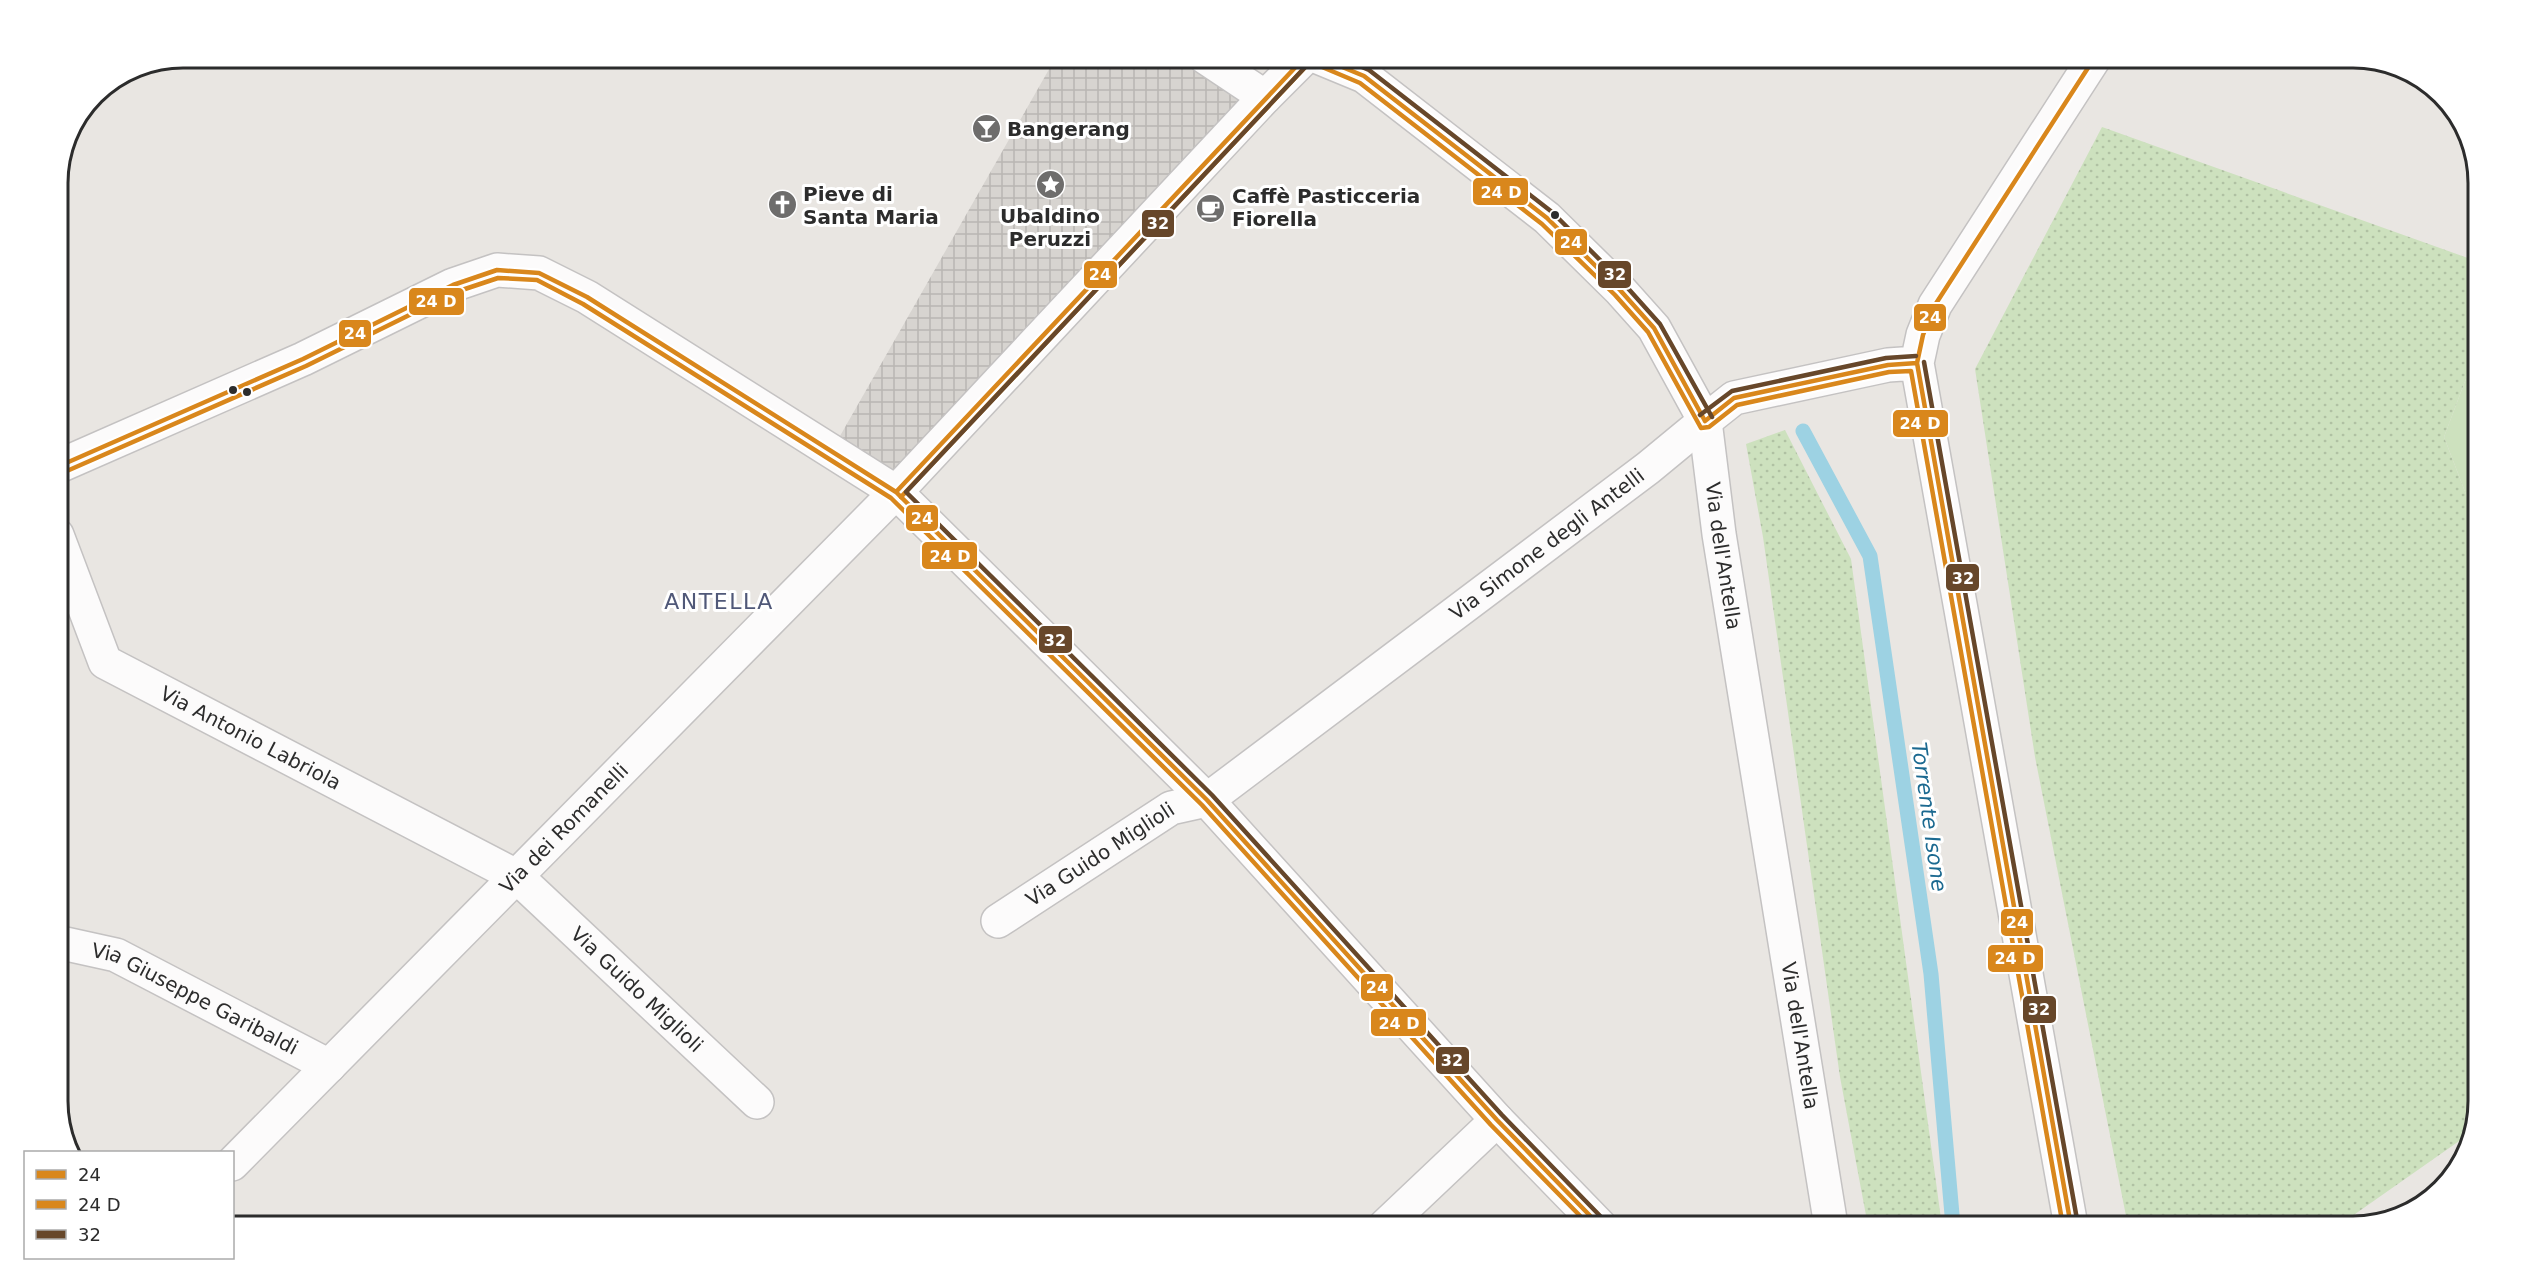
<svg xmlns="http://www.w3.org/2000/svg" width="2536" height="1283" font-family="'DejaVu Sans',sans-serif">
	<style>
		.grass { fill: #cde1be }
		.park { fill: url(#park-dots) }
		.plaza { fill: url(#plaza-grid) }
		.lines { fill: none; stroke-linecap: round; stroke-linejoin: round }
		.stream { stroke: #9dd2e3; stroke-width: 15 }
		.minor-casing { stroke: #c4c2c2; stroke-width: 36 }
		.tertiary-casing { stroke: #c4c2c2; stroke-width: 36 }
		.minor { stroke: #fcfbfb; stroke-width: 33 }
		.tertiary { stroke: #fcfbfb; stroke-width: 33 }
		.bus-1-casing { stroke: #fff; stroke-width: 9 }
		.bus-2-casing { stroke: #fff; stroke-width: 9 }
		.bus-3-casing { stroke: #fff; stroke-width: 9 }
		.bus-1 { stroke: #d9871c; stroke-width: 4.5 }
		.bus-2 { stroke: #d9871c; stroke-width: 4.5 }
		.bus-3 { stroke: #67472a; stroke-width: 4.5 }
		.bus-dot { fill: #2c2c2c; stroke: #fff; stroke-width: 2 }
		.labels { text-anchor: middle; stroke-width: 6; stroke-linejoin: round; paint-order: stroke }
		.poi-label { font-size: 20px; font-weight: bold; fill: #2c2c2c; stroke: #fff; text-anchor: start }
		.street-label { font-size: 20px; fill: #2c2c2c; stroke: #fff }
		.water-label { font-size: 21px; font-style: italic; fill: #1b6990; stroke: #fff }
		.quarter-label { font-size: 22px; letter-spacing: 1.5px; fill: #505878; stroke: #fff }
		.rim { fill: none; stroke: #2c2c2c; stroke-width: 3 }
		.line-badge { stroke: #fff; stroke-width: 2 }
		.badge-label { font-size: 16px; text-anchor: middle; font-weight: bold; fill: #fff }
	</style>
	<defs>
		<pattern id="park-dots" width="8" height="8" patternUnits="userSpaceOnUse" patternTransform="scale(1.5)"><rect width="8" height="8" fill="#cde1be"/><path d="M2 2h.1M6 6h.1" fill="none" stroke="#b0c1a3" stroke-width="1.8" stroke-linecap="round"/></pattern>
		<pattern id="plaza-grid" width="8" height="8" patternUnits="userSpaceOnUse" patternTransform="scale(1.5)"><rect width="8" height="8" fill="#d7d4d0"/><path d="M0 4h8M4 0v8" fill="none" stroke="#b9b6b3"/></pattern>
	</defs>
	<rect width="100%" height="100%" fill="#e9e6e2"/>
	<!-- grass -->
	<path class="grass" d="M2479,344V528L2444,437Z"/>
	<!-- park -->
	<path class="park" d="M2102,127L2479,262V344L2444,437L2479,528V1101L2472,1132L2338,1226H2128L2035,757L1975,369Z
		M1785,430L1851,559L1942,1226H1868L1840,1077L1763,537L1746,444Z"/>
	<!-- plaza -->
	<path class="plaza" d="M1056,57H1205L1265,97L896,492L832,450Z"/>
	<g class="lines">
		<!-- stream -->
		<path class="stream" d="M1803,431L1870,556L1931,974L1953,1226"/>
		<defs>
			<g id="minor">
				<path d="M1205,57L1265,97"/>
				<path id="s1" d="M1705,421L1719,534L1831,1226"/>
				<path id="s2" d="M57,535L105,662L516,876L757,1102"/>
				<path id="s3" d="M998,921L1171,808L1207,800L1648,468L1705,421"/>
				<path id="s4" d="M57,942L116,955L329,1066"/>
				<path id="s5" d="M232,1164L896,492"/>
				<path d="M1385,1226L1497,1120"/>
			</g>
			<path id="tertiary" d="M1318,57L1364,76L1547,218L1620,290L1654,328L1705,421L1734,398L1888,365L1917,363
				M57,467L303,359L453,285L497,270L539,273L587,297L896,492L1207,800L1497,1120L1600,1226
				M896,492L1265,97L1305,57
				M2071,1226L1917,363L1923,335L1935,305L2095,57"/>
		</defs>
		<!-- minor casing -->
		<use href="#minor" class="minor-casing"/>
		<!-- tertiary casing -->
		<use href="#tertiary" class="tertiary-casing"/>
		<!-- minor -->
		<use href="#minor" class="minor"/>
		<!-- tertiary -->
		<use href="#tertiary" class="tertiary"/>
		<defs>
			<path id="bus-1" d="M1318,57L1364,76L1547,218L1620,290L1654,328L1705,421
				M1705,421L1734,398L1888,365L1917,363
				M57,467L303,359L453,285L497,270L539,273L587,297L896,492L1207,800L1497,1120L1600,1226
				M896,492L1305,57
				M2071,1226L1917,363L1923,335L1935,305L2095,57"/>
			<path id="bus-2" d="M1315,64L1360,83L1542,224L1615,295L1648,332L1701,428L1709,427L1737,405L1889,372L1911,371L2063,1226
				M60,474L306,366L456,292L498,278L537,280L583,304L891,498L1202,805L1491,1125L1590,1226
				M901,497L1310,62"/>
			<path id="bus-3" d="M1338,57L1369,70L1552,212L1625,285L1660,324L1712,417
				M1310,62L906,492L1212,795L1502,1115L1605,1221
				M1924,362L2078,1225
				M1700,415L1732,391L1886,358L1916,356"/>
		</defs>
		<!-- bus-1 casing -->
		<use href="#bus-1" class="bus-1-casing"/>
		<!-- bus-2 casing -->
		<use href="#bus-2" class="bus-2-casing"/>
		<!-- bus-3 casing -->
		<use href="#bus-3" class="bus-3-casing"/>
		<!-- bus-1 -->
		<use href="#bus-1" class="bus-1"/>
		<!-- bus-2 -->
		<use href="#bus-2" class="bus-2"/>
		<!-- bus-3 -->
		<use href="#bus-3" class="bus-3"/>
	</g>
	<!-- icons -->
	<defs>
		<symbol id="bar-disc" viewBox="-11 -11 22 22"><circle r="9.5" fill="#6e6d6c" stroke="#fff"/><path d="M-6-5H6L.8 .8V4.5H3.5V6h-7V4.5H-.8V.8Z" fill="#fff"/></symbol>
		<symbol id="sight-disc" viewBox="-11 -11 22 22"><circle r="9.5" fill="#6e6d6c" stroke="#fff"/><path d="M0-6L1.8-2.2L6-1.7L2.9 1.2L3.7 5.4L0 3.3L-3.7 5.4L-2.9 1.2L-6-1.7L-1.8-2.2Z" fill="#fff"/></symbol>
		<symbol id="church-disc" viewBox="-11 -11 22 22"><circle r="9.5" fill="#6e6d6c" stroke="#fff"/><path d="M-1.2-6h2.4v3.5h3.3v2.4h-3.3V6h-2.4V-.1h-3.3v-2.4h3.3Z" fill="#fff"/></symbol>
		<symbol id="cafe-disc" viewBox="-11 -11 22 22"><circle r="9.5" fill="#6e6d6c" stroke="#fff"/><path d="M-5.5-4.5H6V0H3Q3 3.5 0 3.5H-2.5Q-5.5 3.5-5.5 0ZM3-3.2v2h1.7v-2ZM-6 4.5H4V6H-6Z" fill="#fff"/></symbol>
	</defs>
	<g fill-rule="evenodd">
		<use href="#bar-disc" x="970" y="112" width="33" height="33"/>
		<use href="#sight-disc" x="1034" y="168" width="33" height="33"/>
		<use href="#church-disc" x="766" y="188" width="33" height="33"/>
		<use href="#cafe-disc" x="1194" y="192" width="33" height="33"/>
	</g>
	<!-- markers -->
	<g class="bus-dot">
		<circle cx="1555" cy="215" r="5"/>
		<circle cx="233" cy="390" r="5"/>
		<circle cx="247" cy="392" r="5"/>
	</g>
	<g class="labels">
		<!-- poi labels -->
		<g class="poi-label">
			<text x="1007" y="136">Bangerang</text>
			<text x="803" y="201">Pieve di<tspan x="803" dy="23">Santa Maria</tspan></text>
			<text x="1232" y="203">Caffè Pasticceria<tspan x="1232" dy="23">Fiorella</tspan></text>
			<text x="1050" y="223" text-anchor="middle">Ubaldino<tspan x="1050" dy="23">Peruzzi</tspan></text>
		</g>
		<!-- street labels -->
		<g class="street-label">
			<text dy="7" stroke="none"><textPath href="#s3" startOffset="669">Via Simone degli Antelli</textPath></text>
			<text dy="7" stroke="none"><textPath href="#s1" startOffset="136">Via dell'Antella</textPath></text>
			<text dy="7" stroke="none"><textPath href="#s2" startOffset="300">Via Antonio Labriola</textPath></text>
			<text dy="7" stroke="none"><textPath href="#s5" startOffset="472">Via dei Romanelli</textPath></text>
			<text dy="7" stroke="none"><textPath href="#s3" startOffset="122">Via Guido Miglioli</textPath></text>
			<text dy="7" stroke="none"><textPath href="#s2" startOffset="765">Via Guido Miglioli</textPath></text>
			<text dy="7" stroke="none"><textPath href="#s4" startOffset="150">Via Giuseppe Garibaldi</textPath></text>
			<text dy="7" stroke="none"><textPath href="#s1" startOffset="622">Via dell'Antella</textPath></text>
		</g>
		<!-- water labels -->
		<g class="water-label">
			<text transform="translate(1929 817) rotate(82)" y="7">Torrente Isone</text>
		</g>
		<!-- quarter labels -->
		<g class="quarter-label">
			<text x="719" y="609">ANTELLA</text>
		</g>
	</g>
	<!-- crop -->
	<path d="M0 0H2536V1283H0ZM183 68H2353A115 115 0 0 1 2468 183V1101A115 115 0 0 1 2353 1216H183A115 115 0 0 1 68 1101V183A115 115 0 0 1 183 68Z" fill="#fff" fill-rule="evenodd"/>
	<path class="rim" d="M183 68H2353A115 115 0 0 1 2468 183V1101A115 115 0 0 1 2353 1216H183A115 115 0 0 1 68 1101V183A115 115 0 0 1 183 68Z"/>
	<g class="line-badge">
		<rect x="1472" y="177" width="57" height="29" rx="6" fill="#d9871c"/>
		<rect x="1141" y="209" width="34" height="29" rx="6" fill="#67472a"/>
		<rect x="1554" y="228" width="34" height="28" rx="6" fill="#d9871c"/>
		<rect x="1083" y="260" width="35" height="29" rx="6" fill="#d9871c"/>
		<rect x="1597" y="260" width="35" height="29" rx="6" fill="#67472a"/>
		<rect x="408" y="287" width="57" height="29" rx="6" fill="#d9871c"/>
		<rect x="1913" y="303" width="34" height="29" rx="6" fill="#d9871c"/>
		<rect x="338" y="319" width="34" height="29" rx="6" fill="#d9871c"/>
		<rect x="1892" y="409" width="57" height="29" rx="6" fill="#d9871c"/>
		<rect x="905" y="504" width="34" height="28" rx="6" fill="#d9871c"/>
		<rect x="921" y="541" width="57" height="29" rx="6" fill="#d9871c"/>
		<rect x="1945" y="563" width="35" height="29" rx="6" fill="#67472a"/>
		<rect x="1038" y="625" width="35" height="29" rx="6" fill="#67472a"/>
		<rect x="2000" y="908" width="34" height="29" rx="6" fill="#d9871c"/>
		<rect x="1987" y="944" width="57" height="29" rx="6" fill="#d9871c"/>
		<rect x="1360" y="973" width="34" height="29" rx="6" fill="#d9871c"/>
		<rect x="2022" y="995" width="35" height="29" rx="6" fill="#67472a"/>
		<rect x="1370" y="1008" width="57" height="29" rx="6" fill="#d9871c"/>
		<rect x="1435" y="1046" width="35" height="29" rx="6" fill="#67472a"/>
	</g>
	<g class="badge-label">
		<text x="1501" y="198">24 D</text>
		<text x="1158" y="229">32</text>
		<text x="1571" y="248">24</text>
		<text x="1100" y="280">24</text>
		<text x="1615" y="280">32</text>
		<text x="436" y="307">24 D</text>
		<text x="1930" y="323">24</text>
		<text x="355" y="339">24</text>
		<text x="1920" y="429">24 D</text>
		<text x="922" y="524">24</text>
		<text x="950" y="562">24 D</text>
		<text x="1963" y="584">32</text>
		<text x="1055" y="646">32</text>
		<text x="2017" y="928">24</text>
		<text x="2015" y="964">24 D</text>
		<text x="1377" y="993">24</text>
		<text x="2039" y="1015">32</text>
		<text x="1399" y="1029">24 D</text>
		<text x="1452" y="1066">32</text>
	</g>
	<!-- legend -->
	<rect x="24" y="1151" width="210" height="108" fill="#ffffff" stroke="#ababab" stroke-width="1.5"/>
	<rect x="36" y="1170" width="30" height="9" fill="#d9871c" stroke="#ababab" stroke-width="1.5"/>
	<text x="78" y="1181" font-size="18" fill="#2c2c2c">24</text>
	<rect x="36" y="1200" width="30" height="9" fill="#d9871c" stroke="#ababab" stroke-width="1.5"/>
	<text x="78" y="1211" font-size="18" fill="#2c2c2c">24 D</text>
	<rect x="36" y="1230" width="30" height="9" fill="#67472a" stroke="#ababab" stroke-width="1.5"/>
	<text x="78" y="1241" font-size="18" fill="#2c2c2c">32</text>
</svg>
